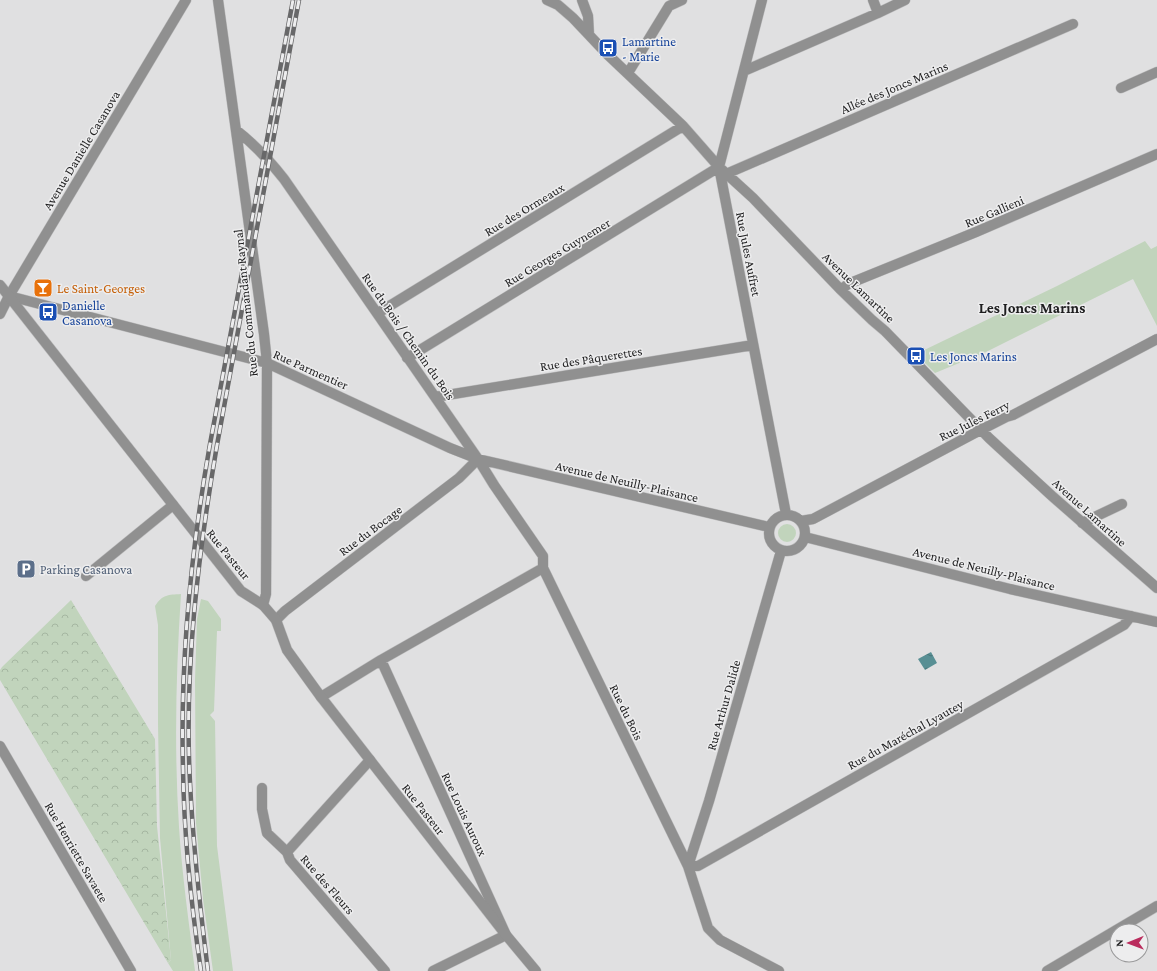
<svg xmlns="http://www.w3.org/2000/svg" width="1157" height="971" font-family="'Crimson Pro',serif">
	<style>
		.green { fill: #c1d4bc }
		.forest { fill: url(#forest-crowns) }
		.water { fill: url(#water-ripples) }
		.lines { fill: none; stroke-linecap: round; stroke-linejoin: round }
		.minor-casing { stroke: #bdbdbe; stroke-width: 11 }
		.tertiary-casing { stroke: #bdbdbe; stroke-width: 11 }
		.minor { stroke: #909090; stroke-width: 10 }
		.tertiary { stroke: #909090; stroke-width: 10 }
		.rail-casing { stroke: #686869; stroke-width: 4.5 }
		.rail { stroke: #ededee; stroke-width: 3; stroke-dasharray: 9; stroke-linecap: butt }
		.labels { text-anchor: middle; stroke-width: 3; stroke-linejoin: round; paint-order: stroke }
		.transit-label { font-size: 13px; fill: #164399; stroke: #ededee; text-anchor: start }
		.street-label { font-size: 13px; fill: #1e1e1f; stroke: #ededee }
		.food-label { font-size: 13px; fill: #c56008; stroke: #ededee; text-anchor: start }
		.service-label { font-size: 13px; fill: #4e5e75; stroke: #ededee; text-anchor: start }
		.quarter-label { font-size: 15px; font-weight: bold; fill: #1e1e1f; stroke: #ededee }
	</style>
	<defs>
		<pattern id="forest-crowns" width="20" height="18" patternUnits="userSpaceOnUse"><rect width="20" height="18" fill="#c1d4bc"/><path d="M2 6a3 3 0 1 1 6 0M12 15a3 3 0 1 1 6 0" fill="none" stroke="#a5b6a1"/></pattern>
		<pattern id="water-ripples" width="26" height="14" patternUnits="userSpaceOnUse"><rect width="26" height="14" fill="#588f94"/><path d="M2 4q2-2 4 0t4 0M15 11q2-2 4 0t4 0" fill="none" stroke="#487478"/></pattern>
	</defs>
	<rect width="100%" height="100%" fill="#e0e0e1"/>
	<!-- green -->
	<path class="green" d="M1145,241L1151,249L1157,246V326L1133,279L986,352L935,373L916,354L1057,286Z
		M778 533a9 9 0 1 1 18 0a9 9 0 1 1-18 0Z
		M181,594C176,671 174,749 179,827C182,875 189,923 195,971H173L168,963L171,960L160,838L158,724V625L155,606C163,594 168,595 181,594Z
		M201,599L208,601L221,619V631H217L214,711L210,715L215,721L217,846L233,971H213L203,899L196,823L195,680L197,619Z"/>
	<!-- forest -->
	<path class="forest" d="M71,600L155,739L157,826L171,960L168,963L0,680V670L2,667Z"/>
	<!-- water -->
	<path class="water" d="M931,652L937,663L925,670L918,659Z"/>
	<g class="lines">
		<defs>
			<path id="minor" d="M218,0L264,334L267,363L266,594L263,605
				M547,0L558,5L573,18L607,54L683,126L719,167L753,198L841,290L872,320L885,331L989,438L1052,496L1157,588
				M582,0L588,16L589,35
				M762,0L719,167L786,514
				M873,0L878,13
				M744,71L878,13L905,0
				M628,73L669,6L682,0
				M1121,88L1157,72
				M236,130C254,144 270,161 284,179L478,459L494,485L543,556V568L688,866L708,928L720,940L779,971
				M726,174L1073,24
				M841,290L848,284L976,232L1157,154
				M9,296L267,363L450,448L478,459L769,527
				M378,313L683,126
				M0,314L9,296L186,0
				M407,358L719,167
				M435,397L753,345
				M769 533a18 18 0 1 1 36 0a18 18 0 1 1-36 0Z
				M801,521L813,519L973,434L1006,417L1013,415L1157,339
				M1082,523L1122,504
				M805,537L1010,589L1157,622
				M86,576L173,505
				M276,620L285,611L459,478L478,459
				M381,660L506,935L433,971
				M321,697L381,660L543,568
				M0,746L131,971
				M370,760L287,852L290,860L385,971
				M262,788V809L267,833L287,852
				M688,866H698L1124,625L1131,616
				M688,866L709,801L781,551
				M1047,971L1157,906"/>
			<path id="tertiary" d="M0,285L241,591L263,605L276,620L287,650L321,697L506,935L536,971"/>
		</defs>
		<!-- minor casing -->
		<use href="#minor" class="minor-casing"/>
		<!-- tertiary casing -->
		<use href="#tertiary" class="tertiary-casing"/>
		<!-- minor -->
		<use href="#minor" class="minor"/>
		<!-- tertiary -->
		<use href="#tertiary" class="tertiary"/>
		<defs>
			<path id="rail" d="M201,971C191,904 184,837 183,769C180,660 191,551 210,444L293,0
				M208,971C200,908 193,845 190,782C184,669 198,556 217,445L299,0"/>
		</defs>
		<!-- rail casing -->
		<use href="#rail" class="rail-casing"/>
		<!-- rail -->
		<use href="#rail" class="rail"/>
	</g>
	<!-- icons -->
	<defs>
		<symbol id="bus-square" viewBox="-11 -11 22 22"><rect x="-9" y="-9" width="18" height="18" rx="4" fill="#1a4fb4" stroke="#ededee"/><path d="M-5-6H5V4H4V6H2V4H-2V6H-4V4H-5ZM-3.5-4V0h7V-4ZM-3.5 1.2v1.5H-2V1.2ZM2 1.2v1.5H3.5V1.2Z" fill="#fff"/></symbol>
		<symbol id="bar-square" viewBox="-11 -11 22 22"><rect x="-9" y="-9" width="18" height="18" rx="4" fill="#e8710a" stroke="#ededee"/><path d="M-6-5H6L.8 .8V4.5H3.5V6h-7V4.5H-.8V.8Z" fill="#fff"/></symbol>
		<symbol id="parking-square" viewBox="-11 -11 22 22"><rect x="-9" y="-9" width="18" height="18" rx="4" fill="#5c6f8a" stroke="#ededee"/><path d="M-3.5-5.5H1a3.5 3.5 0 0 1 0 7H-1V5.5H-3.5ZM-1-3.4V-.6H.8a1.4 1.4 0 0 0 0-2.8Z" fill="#fff"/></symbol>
	</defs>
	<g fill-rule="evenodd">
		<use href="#bus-square" x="597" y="37" width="22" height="22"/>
		<use href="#bar-square" x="32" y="277" width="22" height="22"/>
		<use href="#bus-square" x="37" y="301" width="22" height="22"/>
		<use href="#bus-square" x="905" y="345" width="22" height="22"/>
		<use href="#parking-square" x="15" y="558" width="22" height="22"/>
	</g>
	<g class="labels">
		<!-- transit labels -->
		<g class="transit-label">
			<text x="622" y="46">Lamartine<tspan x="622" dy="15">- Marie</tspan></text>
			<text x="62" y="310">Danielle<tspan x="62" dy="15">Casanova</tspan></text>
			<text x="930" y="361">Les Joncs Marins</text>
		</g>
		<!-- street labels -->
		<g class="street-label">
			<text transform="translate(894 87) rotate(-23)" y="5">Allée des Joncs Marins</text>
			<text transform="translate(81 150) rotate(-59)" y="5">Avenue Danielle Casanova</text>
			<text transform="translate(524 209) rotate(-31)" y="5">Rue des Ormeaux</text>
			<text transform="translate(994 211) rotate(-23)" y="5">Rue Gallieni</text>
			<text transform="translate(557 252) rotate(-31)" y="5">Rue Georges Guynemer</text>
			<text transform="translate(749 254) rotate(79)" y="5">Rue Jules Auffret</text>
			<text transform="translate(859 287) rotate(44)" y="5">Avenue Lamartine</text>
			<text transform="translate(245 303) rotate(-96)" y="5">Rue du Commandant Raynal</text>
			<text transform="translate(409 336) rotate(55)" y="5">Rue du Bois / Chemin du Bois</text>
			<text transform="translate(591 358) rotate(-9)" y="5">Rue des Pâquerettes</text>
			<text transform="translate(311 369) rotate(24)" y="5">Rue Parmentier</text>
			<text transform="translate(974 420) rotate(-26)" y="5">Rue Jules Ferry</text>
			<text transform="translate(627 481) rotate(13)" y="5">Avenue de Neuilly-Plaisance</text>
			<text transform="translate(1090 512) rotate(42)" y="5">Avenue Lamartine</text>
			<text transform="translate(370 530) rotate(-37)" y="5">Rue du Bocage</text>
			<text transform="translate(229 554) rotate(51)" y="5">Rue Pasteur</text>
			<text transform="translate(984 568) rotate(14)" y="5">Avenue de Neuilly-Plaisance</text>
			<text transform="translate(723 705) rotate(-74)" y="5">Rue Arthur Dalide</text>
			<text transform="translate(627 712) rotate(64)" y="5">Rue du Bois</text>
			<text transform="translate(905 734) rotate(-29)" y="5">Rue du Maréchal Lyautey</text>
			<text transform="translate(424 809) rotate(52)" y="5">Rue Pasteur</text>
			<text transform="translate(465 814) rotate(65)" y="5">Rue Louis Auroux</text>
			<text transform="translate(77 852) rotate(60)" y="5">Rue Henriette Savaete</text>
			<text transform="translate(328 884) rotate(49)" y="5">Rue des Fleurs</text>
		</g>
		<!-- food labels -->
		<g class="food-label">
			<text x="57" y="293">Le Saint-Georges</text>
		</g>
		<!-- service labels -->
		<g class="service-label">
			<text x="40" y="574">Parking Casanova</text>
		</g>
		<!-- quarter labels -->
		<g class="quarter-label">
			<text x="1032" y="313">Les Joncs Marins</text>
		</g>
	</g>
	<!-- north arrow -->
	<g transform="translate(1129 943) rotate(269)"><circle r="19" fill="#ededee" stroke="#9a9a9b"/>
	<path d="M0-3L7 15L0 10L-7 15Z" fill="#ba2c5d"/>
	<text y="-6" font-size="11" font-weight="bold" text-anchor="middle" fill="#1e1e1f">N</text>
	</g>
</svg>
